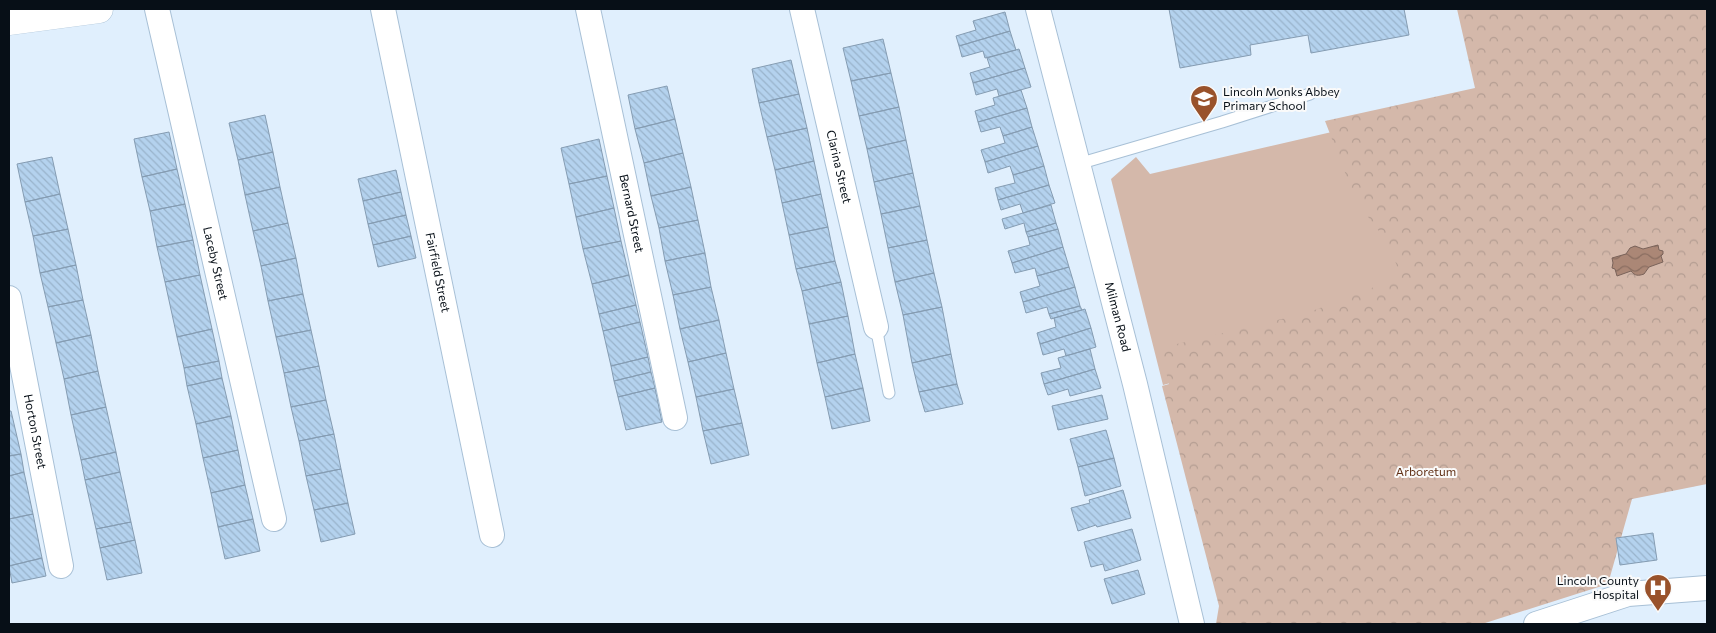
<svg xmlns="http://www.w3.org/2000/svg" width="1716" height="633" font-family="Commissioner,sans-serif">
	<style>
		.grass { fill: #d4b8aa }
		.forest { fill: url(#forest-crowns) }
		.water { fill: url(#water-waves); stroke: #7a635a }
		.building { fill: url(#building-back-hatch); stroke: #859cb2 }
		.lines { fill: none; stroke-linecap: round; stroke-linejoin: round }
		.service-casing { stroke: #a8c0d6; stroke-width: 13 }
		.minor-casing { stroke: #a8c0d6; stroke-width: 26 }
		.secondary-casing { stroke: #a8c0d6; stroke-width: 29 }
		.service { stroke: #fff; stroke-width: 11 }
		.minor { stroke: #fff; stroke-width: 24 }
		.secondary { stroke: #fff; stroke-width: 28 }
		.labels { text-anchor: middle; stroke-width: 4; stroke-linejoin: round; paint-order: stroke }
		.poi-label { font-size: 12px; fill: #070f17; stroke: #fafafa; text-anchor: start }
		.street-label { font-size: 12px; fill: #070f17; stroke: #fafafa }
		.park-label { font-size: 12px; fill: #602f14; stroke: #fafafa }
	</style>
	<defs>
		<pattern id="forest-crowns" width="20" height="18" patternUnits="userSpaceOnUse" patternTransform="scale(1.25)"><rect width="20" height="18" fill="#d4b8aa"/><path d="M2 6a3 3 0 1 1 6 0M12 15a3 3 0 1 1 6 0" fill="none" stroke="#b49d92"/></pattern>
		<pattern id="water-waves" width="16" height="10" patternUnits="userSpaceOnUse" patternTransform="scale(1.25)"><rect width="16" height="10" fill="#ab8776"/><path d="M0 5q4-4 8 0t8 0" fill="none" stroke="#896d60"/></pattern>
		<pattern id="building-back-hatch" width="6" height="6" patternUnits="userSpaceOnUse" patternTransform="scale(1.25)"><rect width="6" height="6" fill="#b4d2ee"/><path d="M-1 5l2 2M0 0l6 6M5-1l2 2" fill="none" stroke="#99b3cb"/></pattern>
	</defs>
	<rect width="100%" height="100%" fill="#e0effd"/>
	<!-- grass -->
	<path class="grass" d="M1466,101L1516,290L1163,385L1111,179L1136,157L1150,174Z"/>
	<!-- forest -->
	<path class="forest" d="M1457,9H1707V484L1632,499L1608,584L1482,624H1216L1219,606L1162,386L1169,384L1160,348L1307,313L1400,277L1391,247L1356,201L1325,121L1475,88Z"/>
	<!-- water -->
	<path class="water" d="M1658,245L1659,250L1663,251V254L1661,256L1663,262L1649,267L1644,274C1638,276 1635,276 1631,271L1617,276L1615,269L1612,268L1613,263L1612,258L1626,254L1630,248L1635,246L1643,249Z"/>
	<!-- building -->
	<path class="building" d="M1169,9H1404L1409,35L1311,53L1308,35L1250,45L1251,55L1180,68Z
		M1005,12L1010,31L959,46L956,36L976,30L973,21Z
		M1010,31L1016,50L985,58L983,51L962,57L959,46Z
		M883,39L891,73L851,81L843,48Z
		M1019,49L1025,68L973,83L970,73L990,67L987,58Z
		M791,60L799,94L759,103L752,69Z
		M1025,68L1031,87L999,96L997,89L976,95L973,83Z
		M891,73L899,107L859,116L851,81Z
		M667,86L675,119L635,129L628,95Z
		M1021,90L1027,108L978,122L975,111L995,105L993,98Z
		M799,94L807,128L767,137L759,103Z
		M899,107L906,140L867,149L859,116Z
		M1027,108L1032,127L1003,136L1000,127L981,132L978,122Z
		M265,115L273,152L238,160L229,123Z
		M675,119L683,153L644,163L635,129Z
		M1032,127L1038,146L985,162L981,150L1005,143L1003,136Z
		M807,128L814,161L775,170L767,137Z
		M169,132L177,169L142,177L134,139Z
		M599,139L607,176L569,184L561,148Z
		M906,140L913,173L874,182L867,149Z
		M1038,146L1044,166L1013,175L1010,166L988,173L985,162Z
		M273,152L280,187L245,195L238,160Z
		M683,153L691,187L651,196L644,163Z
		M52,157L60,194L25,202L17,164Z
		M814,161L821,194L782,203L775,170Z
		M1044,166L1049,185L998,200L995,188L1015,183L1013,175Z
		M177,169L185,204L150,211L142,177Z
		M396,170L401,192L363,201L358,179Z
		M913,173L920,206L881,214L874,182Z
		M607,176L614,208L576,217L569,184Z
		M1049,185L1055,203L1023,213L1020,204L1001,210L998,200Z
		M280,187L288,223L253,231L245,195Z
		M691,187L698,220L659,228L651,196Z
		M401,192L406,215L368,224L363,201Z
		M60,194L68,229L33,236L25,202Z
		M821,194L828,227L789,235L782,203Z
		M185,204L193,240L157,247L150,211Z
		M1051,205L1056,223L1026,232L1024,223L1005,229L1002,219Z
		M920,206L927,240L888,248L881,214Z
		M614,208L621,241L583,249L576,217Z
		M406,215L411,236L373,245L368,224Z
		M698,220L705,253L665,261L659,228Z
		M288,223L296,258L261,266L253,231Z
		M1056,223L1058,229L1028,237L1026,232Z
		M828,227L835,261L796,269L789,235Z
		M68,229L76,265L40,273L33,236Z
		M1058,229L1063,247L1012,263L1008,251L1030,245L1028,237Z
		M411,236L416,258L378,267L373,245Z
		M193,240L200,275L165,282L157,247Z
		M927,240L934,273L895,282L888,248Z
		M621,241L629,275L592,284L583,249Z
		M1063,247L1069,267L1037,276L1035,268L1015,273L1012,263Z
		M705,253L711,287L673,295L665,261Z
		M296,258L303,294L268,301L261,266Z
		M835,261L841,282L802,291L796,269Z
		M76,265L83,300L48,307L40,273Z
		M1069,267L1075,287L1023,302L1020,292L1040,286L1037,276Z
		M934,273L942,307L903,315L895,282Z
		M200,275L212,329L177,337L165,282Z
		M629,275L636,305L599,314L592,284Z
		M841,282L848,316L809,324L802,291Z
		M711,287L719,320L680,329L673,295Z
		M1075,287L1080,306L1049,314L1047,307L1026,313L1023,302Z
		M303,294L311,330L276,337L268,301Z
		M83,300L91,335L56,343L48,307Z
		M636,305L640,322L603,331L599,314Z
		M1080,306L1082,310L1051,319L1049,314Z
		M942,307L951,354L912,363L903,315Z
		M1085,309L1091,328L1040,344L1037,333L1056,327L1054,318Z
		M848,316L855,354L817,363L809,324Z
		M719,320L726,353L688,362L680,329Z
		M640,322L648,357L611,366L603,331Z
		M1091,328L1096,347L1066,356L1064,349L1043,355L1040,344Z
		M212,329L219,361L184,368L177,337Z
		M311,330L319,366L284,373L276,337Z
		M91,335L98,371L64,379L56,343Z
		M1090,349L1095,369L1044,384L1041,373L1061,368L1058,358Z
		M726,353L734,389L696,397L688,362Z
		M855,354L863,388L825,397L817,363Z
		M951,354L957,384L919,392L912,363Z
		M648,357L651,372L614,381L611,366Z
		M219,361L222,378L187,386L184,368Z
		M319,366L326,400L291,407L284,373Z
		M1095,369L1101,388L1070,396L1068,389L1048,395L1044,384Z
		M98,371L106,407L71,415L64,379Z
		M651,372L655,388L618,397L614,381Z
		M222,378L231,416L196,424L187,386Z
		M957,384L963,404L925,412L919,392Z
		M655,388L662,422L626,430L618,397Z
		M863,388L870,421L832,429L825,397Z
		M734,389L742,423L703,431L696,397Z
		M1102,395L1108,419L1058,430L1052,406Z
		M326,400L334,434L299,441L291,407Z
		M106,407L116,452L81,460L71,415Z
		M9,411H11L21,454L9,456Z
		M231,416L238,450L203,458L196,424Z
		M742,423L749,455L711,464L703,431Z
		M1106,430L1114,458L1078,467L1070,439Z
		M334,434L341,469L306,476L299,441Z
		M238,450L245,485L211,493L203,458Z
		M116,452L120,472L85,480L81,460Z
		M21,454L24,472L9,476V456Z
		M1114,458L1121,486L1085,496L1078,467Z
		M341,469L348,503L314,510L306,476Z
		M24,472L33,514L9,519V476Z
		M120,472L131,522L96,529L85,480Z
		M245,485L253,519L218,527L211,493Z
		M1123,490L1131,518L1097,527L1096,525L1078,531L1071,508L1090,503L1089,500Z
		M348,503L355,534L321,542L314,510Z
		M33,514L42,558L9,566V519Z
		M253,519L260,551L225,559L218,527Z
		M131,522L135,540L100,548L96,529Z
		M1132,529L1141,560L1105,571L1103,564L1091,567L1084,542Z
		M1653,533L1657,560L1620,565L1616,538Z
		M135,540L142,573L107,580L100,548Z
		M42,558L46,576L12,583L9,566Z
		M1138,570L1145,594L1112,604L1104,579Z"/>
	<g class="lines">
		<defs>
			<path id="service" d="M1078,164L1222,122L1310,94
				M876,327L889,393"/>
			<g id="minor">
				<path id="s1" d="M157,9L274,519"/>
				<path id="s2" d="M383,9L492,535"/>
				<path id="s3" d="M588,9L675,418"/>
				<path id="s4" d="M802,9L876,327"/>
				<path id="s5" d="M1038,9L1135,384L1192,624"/>
				<path id="s6" d="M9,298L61,566"/>
				<path d="M1536,624L1628,594L1707,588"/>
			</g>
			<path id="secondary" d="M9,21L99,9"/>
		</defs>
		<!-- service casing -->
		<use href="#service" class="service-casing"/>
		<!-- minor casing -->
		<use href="#minor" class="minor-casing"/>
		<!-- secondary casing -->
		<use href="#secondary" class="secondary-casing"/>
		<!-- service -->
		<use href="#service" class="service"/>
		<!-- minor -->
		<use href="#minor" class="minor"/>
		<!-- secondary -->
		<use href="#secondary" class="secondary"/>
	</g>
	<!-- icons -->
	<defs>
		<symbol id="school-pin" viewBox="-11 -11 22 30"><path d="M0 17L-7.5 6A9.5 9.5 0 1 1 7.5 6Z" fill="#99522b" stroke="#fafafa"/><path d="M0-5L7-2L0 1L-7-2ZM-4 1L0 2.5L4 1V4Q0 6-4 4Z" fill="#fff"/></symbol>
		<symbol id="hospital-pin" viewBox="-11 -11 22 30"><path d="M0 17L-7.5 6A9.5 9.5 0 1 1 7.5 6Z" fill="#99522b" stroke="#fafafa"/><path d="M-5-5h3v3.5h4V-5h3V5h-3V1.5h-4V5h-3Z" fill="#fff"/></symbol>
	</defs>
	<g fill-rule="evenodd">
		<use href="#school-pin" x="1188" y="83" width="32" height="43"/>
		<use href="#hospital-pin" x="1642" y="572" width="32" height="43"/>
	</g>
	<g class="labels">
		<!-- poi labels -->
		<g class="poi-label">
			<text x="1223" y="96">Lincoln Monks Abbey<tspan x="1223" dy="14">Primary School</tspan></text>
			<text x="1639" y="585" text-anchor="end">Lincoln County<tspan x="1639" dy="14">Hospital</tspan></text>
		</g>
		<!-- street labels -->
		<g class="street-label">
			<text dy="4" stroke="none"><textPath href="#s4" startOffset="162">Clarina Street</textPath></text>
			<text dy="4" stroke="none"><textPath href="#s3" startOffset="209">Bernard Street</textPath></text>
			<text dy="4" stroke="none"><textPath href="#s1" startOffset="261">Laceby Street</textPath></text>
			<text dy="4" stroke="none"><textPath href="#s2" startOffset="269">Fairfield Street</textPath></text>
			<text dy="4" stroke="none"><textPath href="#s5" startOffset="318">Milman Road</textPath></text>
			<text dy="4" stroke="none"><textPath href="#s6" startOffset="136">Horton Street</textPath></text>
		</g>
		<!-- park labels -->
		<g class="park-label">
			<text x="1426" y="476">Arboretum</text>
		</g>
	</g>
	<!-- border -->
	<rect width="1716" height="633" fill="none" stroke="#070f17" stroke-width="20"/>
</svg>
